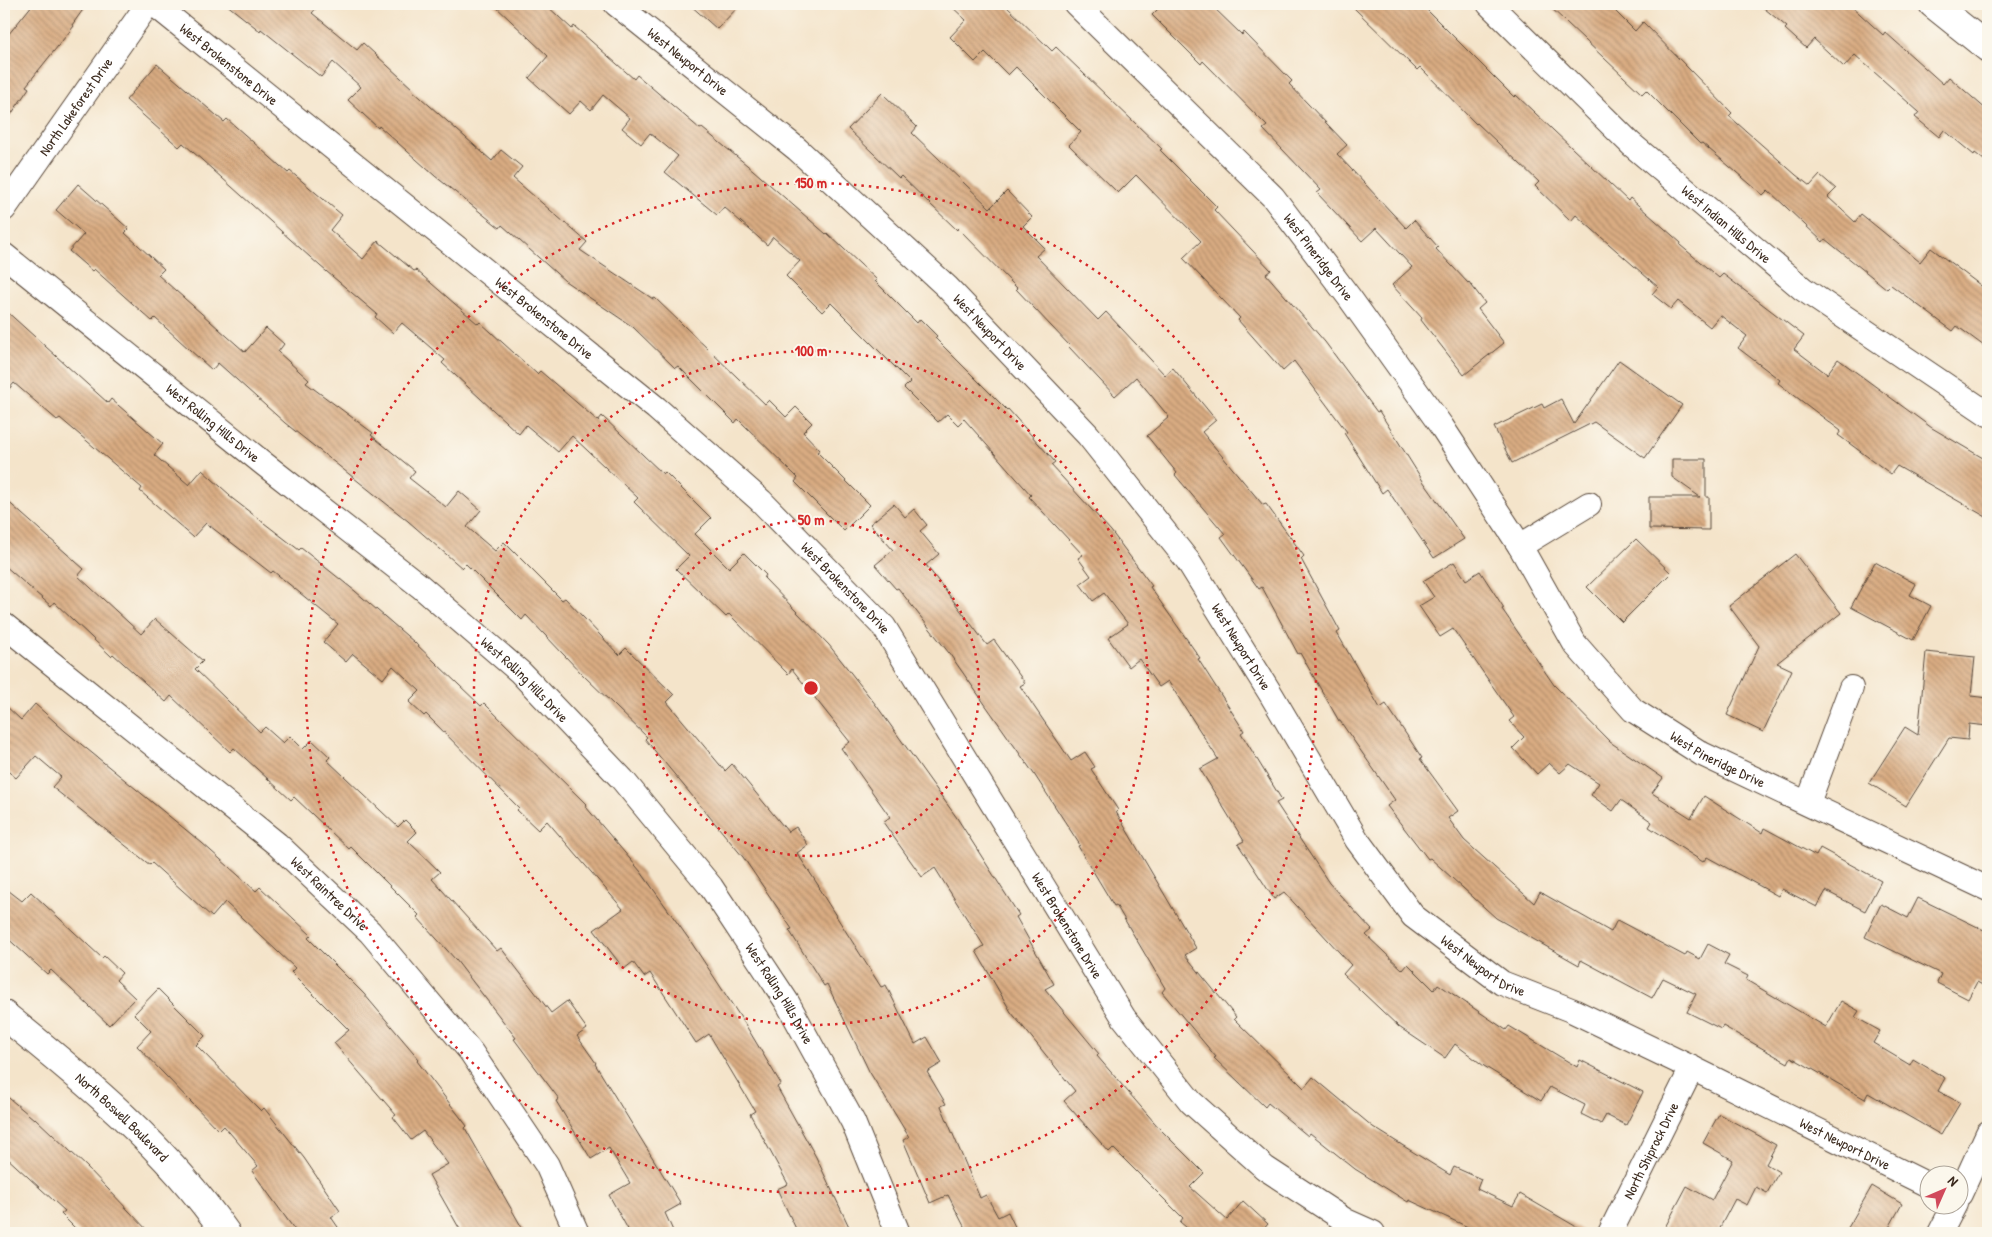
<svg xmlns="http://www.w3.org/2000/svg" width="1992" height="1237" font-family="'Patrick Hand',sans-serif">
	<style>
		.building { fill: url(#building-back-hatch) }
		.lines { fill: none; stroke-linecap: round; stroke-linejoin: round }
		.minor-casing { stroke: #574638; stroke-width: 26 }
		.tertiary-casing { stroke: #574638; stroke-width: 30 }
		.minor { stroke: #fff; stroke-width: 24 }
		.tertiary { stroke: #fff; stroke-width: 28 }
		.ring { fill: none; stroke: #d62828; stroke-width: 2.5; stroke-dasharray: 2.5 5 }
		.labels { text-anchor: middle; stroke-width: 4; stroke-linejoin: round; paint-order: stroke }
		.street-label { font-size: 14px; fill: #3b2a1e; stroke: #fbf7ec }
		.centre { fill: #d62828; stroke: #fbf7ec; stroke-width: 2.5 }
		.ring-label { font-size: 15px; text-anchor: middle; font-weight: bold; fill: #d62828; stroke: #fbf7ec; stroke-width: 4; stroke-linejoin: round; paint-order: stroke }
	</style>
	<defs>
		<pattern id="building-back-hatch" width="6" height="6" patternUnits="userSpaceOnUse" patternTransform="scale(1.25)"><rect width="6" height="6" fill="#d9ac82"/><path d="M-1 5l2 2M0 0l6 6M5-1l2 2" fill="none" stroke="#b18c6a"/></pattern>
	</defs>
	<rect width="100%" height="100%" fill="#fbf7ec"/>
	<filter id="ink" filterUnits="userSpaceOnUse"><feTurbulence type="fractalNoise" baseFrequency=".02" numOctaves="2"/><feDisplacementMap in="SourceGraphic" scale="10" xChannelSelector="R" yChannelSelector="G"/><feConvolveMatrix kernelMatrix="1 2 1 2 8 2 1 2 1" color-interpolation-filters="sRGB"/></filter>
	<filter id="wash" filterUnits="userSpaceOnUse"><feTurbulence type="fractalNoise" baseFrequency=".0096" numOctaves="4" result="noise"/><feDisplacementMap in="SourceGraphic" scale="20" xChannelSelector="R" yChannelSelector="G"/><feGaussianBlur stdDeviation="1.12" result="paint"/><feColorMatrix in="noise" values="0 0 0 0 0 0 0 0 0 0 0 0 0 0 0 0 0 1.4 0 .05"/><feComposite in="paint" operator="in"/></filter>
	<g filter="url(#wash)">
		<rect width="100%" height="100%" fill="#f4e4ca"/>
		<g id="blocks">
			<!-- building -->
			<path class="building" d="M33,4H87L72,25L74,26L26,86L29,88L4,125V40Z
				M226,4H320L312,13L357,50L363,43L413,89L412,90L492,161L501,150L522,167L513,178L587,242L580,250L653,299L655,298L765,404L769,400L786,417L796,407L812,423L803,432L820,450L817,452L870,505L844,531L795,482L798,478L738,419L735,423L678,366L675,368L633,327L565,281L502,225L500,228L435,176L379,126L378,128L348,100L361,87L333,62L321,77L261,29L260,31Z
				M493,4H545L572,29L574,26L634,79L637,75L700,129L702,128L753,170L826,234L827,233L877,280L875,281L917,323L920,319L937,336L935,338L1007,410L1008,409L1055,462L1051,465L1111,531L1152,586L1150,587L1200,658L1198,659L1244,731L1241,733L1282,800L1276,803L1329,883L1372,930L1366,935L1403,970L1408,964L1434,990L1438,984L1506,1030L1509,1026L1577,1067L1580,1060L1643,1092L1626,1125L1606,1115L1601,1124L1581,1114L1585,1105L1550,1087L1541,1101L1484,1066L1455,1044L1445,1058L1399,1027L1343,974L1351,965L1284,892L1274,899L1238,844L1244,841L1200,769L1218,759L1168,681L1159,687L1139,659L1129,667L1108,638L1128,624L1104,593L1093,601L1080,584L1091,576L1078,558L1083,555L1029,497L1031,495L964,419L958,425L947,414L938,422L904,388L910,382L831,303L822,312L786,276L800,261L773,237L767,245L724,207L717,215L665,172L678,156L650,133L641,144L622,128L630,118L603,95L591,110L581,101L569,114L529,78L548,56Z
				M689,4H741L717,29Z
				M949,4H1004L1052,51L1056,47L1162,149L1160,150L1217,207L1214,210L1271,270L1266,274L1325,342L1377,412L1379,411L1423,481L1464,539L1434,558L1387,489L1382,493L1344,433L1347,432L1294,361L1283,371L1238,320L1240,318L1183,258L1201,241L1136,175L1118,193L1069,145L1081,132L1016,67L1008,75L985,52L975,62L950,37L966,20Z
				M1163,4H1210L1242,35L1244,32L1292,81L1289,84L1347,145L1337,154L1406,228L1414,220L1438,247L1436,249L1468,283L1469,282L1485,303L1478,309L1504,343L1464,375L1421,320L1422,318L1392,285L1412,267L1376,228L1362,241L1317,193L1321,190L1263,129L1267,126L1203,61L1201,64L1152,15Z
				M1350,4H1421L1514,97L1516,95L1628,201L1630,198L1681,243L1680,245L1719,278L1723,274L1804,336L1794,349L1827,374L1838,359L1932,428L1988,461V518L1897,466L1891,474L1838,435L1841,431L1778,383L1780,380L1738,348L1747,336L1720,315L1710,327L1678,301L1671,309L1652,294L1658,287L1576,215L1571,221L1535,186L1539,182L1477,123L1476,124L1420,67L1417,70Z
				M1547,4H1608L1635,31L1643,22L1732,113L1729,116L1796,175L1810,186L1820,175L1836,189L1828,197L1855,222L1861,214L1920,262L1931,248L1988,291V349L1957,326L1953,331L1891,285L1887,289L1825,239L1823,242L1768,190L1763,195L1702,143L1700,144L1646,90L1642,94Z
				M1759,4H1849L1883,35L1885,32L1943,84L1949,77L1988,111V163L1975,153L1974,155L1944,130L1939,137L1915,117L1919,112L1855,55L1844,67L1814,39L1806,48L1785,29L1787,27Z
				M157,64L224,122L227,119L288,173L290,171L342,215L330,230L363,259L378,241L414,271L416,270L478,324L480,322L537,374L540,371L598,421L602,416L663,474L665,472L711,518L695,534L729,568L744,553L766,575L764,578L829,645L876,705L957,818L1019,915L1016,917L1054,984L1045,989L1099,1054L1097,1056L1160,1129L1204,1173L1190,1187L1227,1220L1243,1201L1268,1224L1260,1233H1193L1180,1222L1183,1218L1113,1148L1109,1152L1064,1101L1075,1091L1011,1012L976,951L984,946L935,868L922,877L883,822L890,817L841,748L850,742L792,669L788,674L729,614L726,617L676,569L689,556L634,502L638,498L572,436L558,452L526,425L519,434L442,363L445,360L402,323L393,333L375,317L377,314L320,266L183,143L179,147L126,100Z
				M882,93L917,127L912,133L990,208L1007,191L1032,217L1023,226L1045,248L1036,256L1098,320L1106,312L1165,375L1173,368L1216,420L1202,432L1263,505L1266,504L1304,556L1301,559L1340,631L1337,633L1380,708L1386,704L1422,758L1420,759L1458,811L1448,818L1464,840L1534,903L1540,892L1611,932L1617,920L1685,956L1687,952L1700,959L1708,944L1729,955L1724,964L1748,976L1746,980L1826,1027L1841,1001L1859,1011L1855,1017L1880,1031L1873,1043L1910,1065L1913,1059L1945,1078L1938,1091L1960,1103L1941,1135L1868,1093L1865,1099L1791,1057L1788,1063L1723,1026L1721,1029L1687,1012L1696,994L1663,978L1652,998L1581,960L1579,965L1496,918L1430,858L1428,859L1387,806L1395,800L1340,721H1339L1300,653L1298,654L1262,587L1259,589L1221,537L1225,534L1175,475L1177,473L1147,436L1169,417L1136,377L1115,396L1069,347L1070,346L1016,289L1017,288L958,228L957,230L901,176L899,178L848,129Z
				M78,184L129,229L125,233L164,269L158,275L245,352L266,328L284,344L278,352L309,380L306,383L373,433L371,435L415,471L409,478L446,507L459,491L481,510L467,527L495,551L504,542L562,600L565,598L619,655L626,648L674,695L667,702L725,771L732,764L788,832L796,827L808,845L797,853L820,888L819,889L881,987L886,985L915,1044L927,1037L942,1063L927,1072L946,1104L941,1106L980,1198L986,1195L998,1217L1008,1212L1018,1233H964L967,1232L948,1195L930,1203L903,1140L909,1137L869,1071L827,984L824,986L789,930L792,929L743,857L645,739L647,737L583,675L526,615L522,620L466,564L462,568L408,521L285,423L218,363L212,370L155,318L152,321L94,269L92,271L69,251L84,234L56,210Z
				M4,309L108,403L111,399L163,444L154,455L189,485L202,470L230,495L229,496L299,550L301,548L355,591L414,642L481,706L484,703L587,805L586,807L641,872L691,942L745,1024L781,1084L777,1087L816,1157L852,1233H798L777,1189L788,1184L750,1114L755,1111L709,1034L696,1043L650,973L644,977L633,962L624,969L594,930L623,909L547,821L538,830L517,810L519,808L426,714L424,716L409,702L420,691L393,666L383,679L353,654L346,662L323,642L338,624L273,571L271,573L206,523L193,537L140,491L142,488L60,418L57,420L14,383L4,395Z
				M1619,360L1682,405L1645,458L1594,422L1512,463L1494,427L1542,404L1544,408L1561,399L1574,424Z
				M1672,459H1706V497H1709V530L1649,529V497H1700L1672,477Z
				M4,498L84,569L78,576L141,634L155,619L203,661L195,669L260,732L265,727L283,743L290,736L303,749L312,740L330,757L327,760L398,827L405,820L417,832L408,841L440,872L432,879L497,951L501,948L551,1013L567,1001L587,1029L577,1036L596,1063L595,1064L681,1204L665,1213L674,1233H630L609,1195L630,1183L609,1148L591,1159L556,1101L559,1099L514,1039L516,1038L456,960L417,917L419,915L351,847L349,849L294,797L291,800L234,748L230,752L171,696L166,702L113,654L111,656L54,602L51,606L4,565Z
				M894,504L905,517L914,509L927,525L920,531L939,554L926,565L987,645L994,640L1025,683L1020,686L1071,761L1085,752L1095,767L1091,769L1118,810L1116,812L1196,948L1185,955L1236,1017L1234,1019L1304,1088L1313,1077L1373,1127L1450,1175L1454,1167L1481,1179L1477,1189L1513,1206L1520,1194L1587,1233H1481L1409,1200L1408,1202L1355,1169L1310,1133L1308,1136L1268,1103L1265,1107L1214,1058L1216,1057L1162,992L1165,988L1116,905L1114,906L1078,846L1080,845L1034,774L949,653L898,588L896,589L875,565L893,550L870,524Z
				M1636,539L1671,573L1622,622L1587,587Z
				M1795,554L1841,613L1777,663L1792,670L1763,732L1727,715L1759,646L1729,606Z
				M1454,562L1466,580L1480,571L1504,608L1502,609L1554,685L1610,742L1663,778L1652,793L1691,818L1704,796L1762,833L1764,828L1816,856L1820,848L1881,881L1865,911L1826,891L1817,907L1782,889L1778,896L1707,857L1703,862L1649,827L1652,822L1621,800L1613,811L1591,795L1599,783L1570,764L1560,773L1549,763L1537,774L1513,748L1524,737L1509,721L1514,717L1453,629L1440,637L1419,606L1434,597L1423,581Z
				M1875,562L1916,584L1910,595L1931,606L1913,640L1851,607Z
				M1926,652L1975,657L1971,696L1988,698V726L1969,724L1968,740L1949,738L1906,806L1869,783L1905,727L1918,735Z
				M4,704L21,720L35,704L65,731L202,843L256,891L260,887L311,935L308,938L364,994L419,1059L417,1061L467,1126L465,1128L525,1233H462L429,1175L448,1164L423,1131L411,1140L393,1117L396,1115L334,1043L349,1030L291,972L295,968L225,902L212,917L152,863L150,865L52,787L61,777L36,756L16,778L4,768Z
				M4,887L22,901L31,892L102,958L104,956L122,973L116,980L135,998L109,1025L51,970L47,974L4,935Z
				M1918,898L1988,932V988L1977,982L1968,999L1937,983L1941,974L1865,937L1881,904L1908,918Z
				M158,989L205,1036L196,1045L261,1111L264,1108L304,1158L340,1211L331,1217L342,1233H297L252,1171L258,1166L224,1126L219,1131L137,1046L151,1031L134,1014Z
				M4,1094L34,1119L35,1118L87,1167L150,1233H80L61,1214L65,1211L4,1155Z
				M1719,1114L1776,1145L1766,1164L1779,1172L1767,1193L1756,1187L1747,1205L1735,1199L1717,1233H1662L1687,1186L1712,1200L1733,1160L1703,1143Z
				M1872,1186L1902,1204L1886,1233H1845Z"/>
		</g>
	</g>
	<g filter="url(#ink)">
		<use href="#blocks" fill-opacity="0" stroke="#574638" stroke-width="1"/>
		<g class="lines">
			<defs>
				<g id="minor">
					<path id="s1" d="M154,4L656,408L761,501L884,627L1124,1018L1191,1102L1265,1168L1346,1221L1373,1233"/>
					<path id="s2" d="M616,4L797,149L947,287L1088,435L1188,561L1272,696L1357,840L1413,916L1502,983L1571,1010L1692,1068L1930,1186"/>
					<path id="s3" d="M1076,4L1273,197L1349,297L1442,427L1520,546L1575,644L1633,710L1702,754L1988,889"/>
					<path id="s4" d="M1489,4L1631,144L1803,289L1988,414"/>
					<path id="s5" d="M4,209L148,4"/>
					<path id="s6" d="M4,255L264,464L420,586L520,672L622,779L711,887L787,1002L853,1122L898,1233"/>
					<path d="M1520,546L1589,504"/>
					<path id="s7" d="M4,625L277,844L370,932L471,1052L547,1165L577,1233"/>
					<path d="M1808,803L1851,688"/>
					<path d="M1960,1194L1988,1133"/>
					<path id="s8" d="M1610,1233L1692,1068"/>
					<path d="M1940,1233L1955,1204"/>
				</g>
				<g id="tertiary">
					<path d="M1933,4L1988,48"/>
					<path id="s9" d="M4,1015C85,1080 166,1147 226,1233"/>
				</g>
			</defs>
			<!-- minor casing -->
			<use href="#minor" class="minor-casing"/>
			<!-- tertiary casing -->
			<use href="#tertiary" class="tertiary-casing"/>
			<!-- minor -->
			<use href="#minor" class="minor"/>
			<!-- tertiary -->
			<use href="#tertiary" class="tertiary"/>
		</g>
	</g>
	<!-- distance rings -->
	<g class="ring">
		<circle cx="811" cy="688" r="168"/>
		<circle cx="811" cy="688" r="337"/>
		<circle cx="811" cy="688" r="505"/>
	</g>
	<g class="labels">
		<!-- street labels -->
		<g class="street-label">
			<text dy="5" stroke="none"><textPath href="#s2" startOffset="92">West Newport Drive</textPath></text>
			<text dy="5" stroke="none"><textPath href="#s1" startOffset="96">West Brokenstone Drive</textPath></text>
			<text dy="5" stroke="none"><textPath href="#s5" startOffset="125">North Lakeforest Drive</textPath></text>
			<text dy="5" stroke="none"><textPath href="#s4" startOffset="324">West Indian Hills Drive</textPath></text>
			<text dy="5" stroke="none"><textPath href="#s3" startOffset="351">West Pineridge Drive</textPath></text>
			<text dy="5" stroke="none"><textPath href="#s1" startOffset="501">West Brokenstone Drive</textPath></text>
			<text dy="5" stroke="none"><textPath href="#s2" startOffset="498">West Newport Drive</textPath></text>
			<text dy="5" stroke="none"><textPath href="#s6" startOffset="268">West Rolling Hills Drive</textPath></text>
			<text dy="5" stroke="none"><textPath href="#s1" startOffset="906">West Brokenstone Drive</textPath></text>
			<text dy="5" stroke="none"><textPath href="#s2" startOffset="902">West Newport Drive</textPath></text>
			<text dy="5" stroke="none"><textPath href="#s6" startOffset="672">West Rolling Hills Drive</textPath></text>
			<text dy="5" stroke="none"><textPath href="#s3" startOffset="1002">West Pineridge Drive</textPath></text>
			<text dy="5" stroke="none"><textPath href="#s7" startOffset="422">West Raintree Drive</textPath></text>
			<text dy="5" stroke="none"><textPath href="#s1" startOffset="1311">West Brokenstone Drive</textPath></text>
			<text dy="5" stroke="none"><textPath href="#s2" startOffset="1308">West Newport Drive</textPath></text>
			<text dy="5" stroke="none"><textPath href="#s6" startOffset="1078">West Rolling Hills Drive</textPath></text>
			<text dy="5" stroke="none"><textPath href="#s9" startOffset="156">North Boswell Boulevard</textPath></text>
			<text dy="5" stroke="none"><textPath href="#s2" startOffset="1712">West Newport Drive</textPath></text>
			<text dy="5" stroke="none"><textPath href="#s8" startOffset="92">North Shiprock Drive</textPath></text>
		</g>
	</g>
	<circle cx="811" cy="688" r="8" class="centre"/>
	<g class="ring-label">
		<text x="811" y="188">150 m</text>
		<text x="811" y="356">100 m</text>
		<text x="811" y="525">50 m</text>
	</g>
	<!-- margin -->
	<rect width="1992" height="1237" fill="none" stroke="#fbf7ec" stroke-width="20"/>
	<!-- north arrow -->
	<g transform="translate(1944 1190) rotate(45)"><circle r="24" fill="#fbf7ec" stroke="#aea59a"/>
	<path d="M0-4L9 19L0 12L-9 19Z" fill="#d1495b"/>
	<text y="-8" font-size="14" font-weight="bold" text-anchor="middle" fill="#3b2a1e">N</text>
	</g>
</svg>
